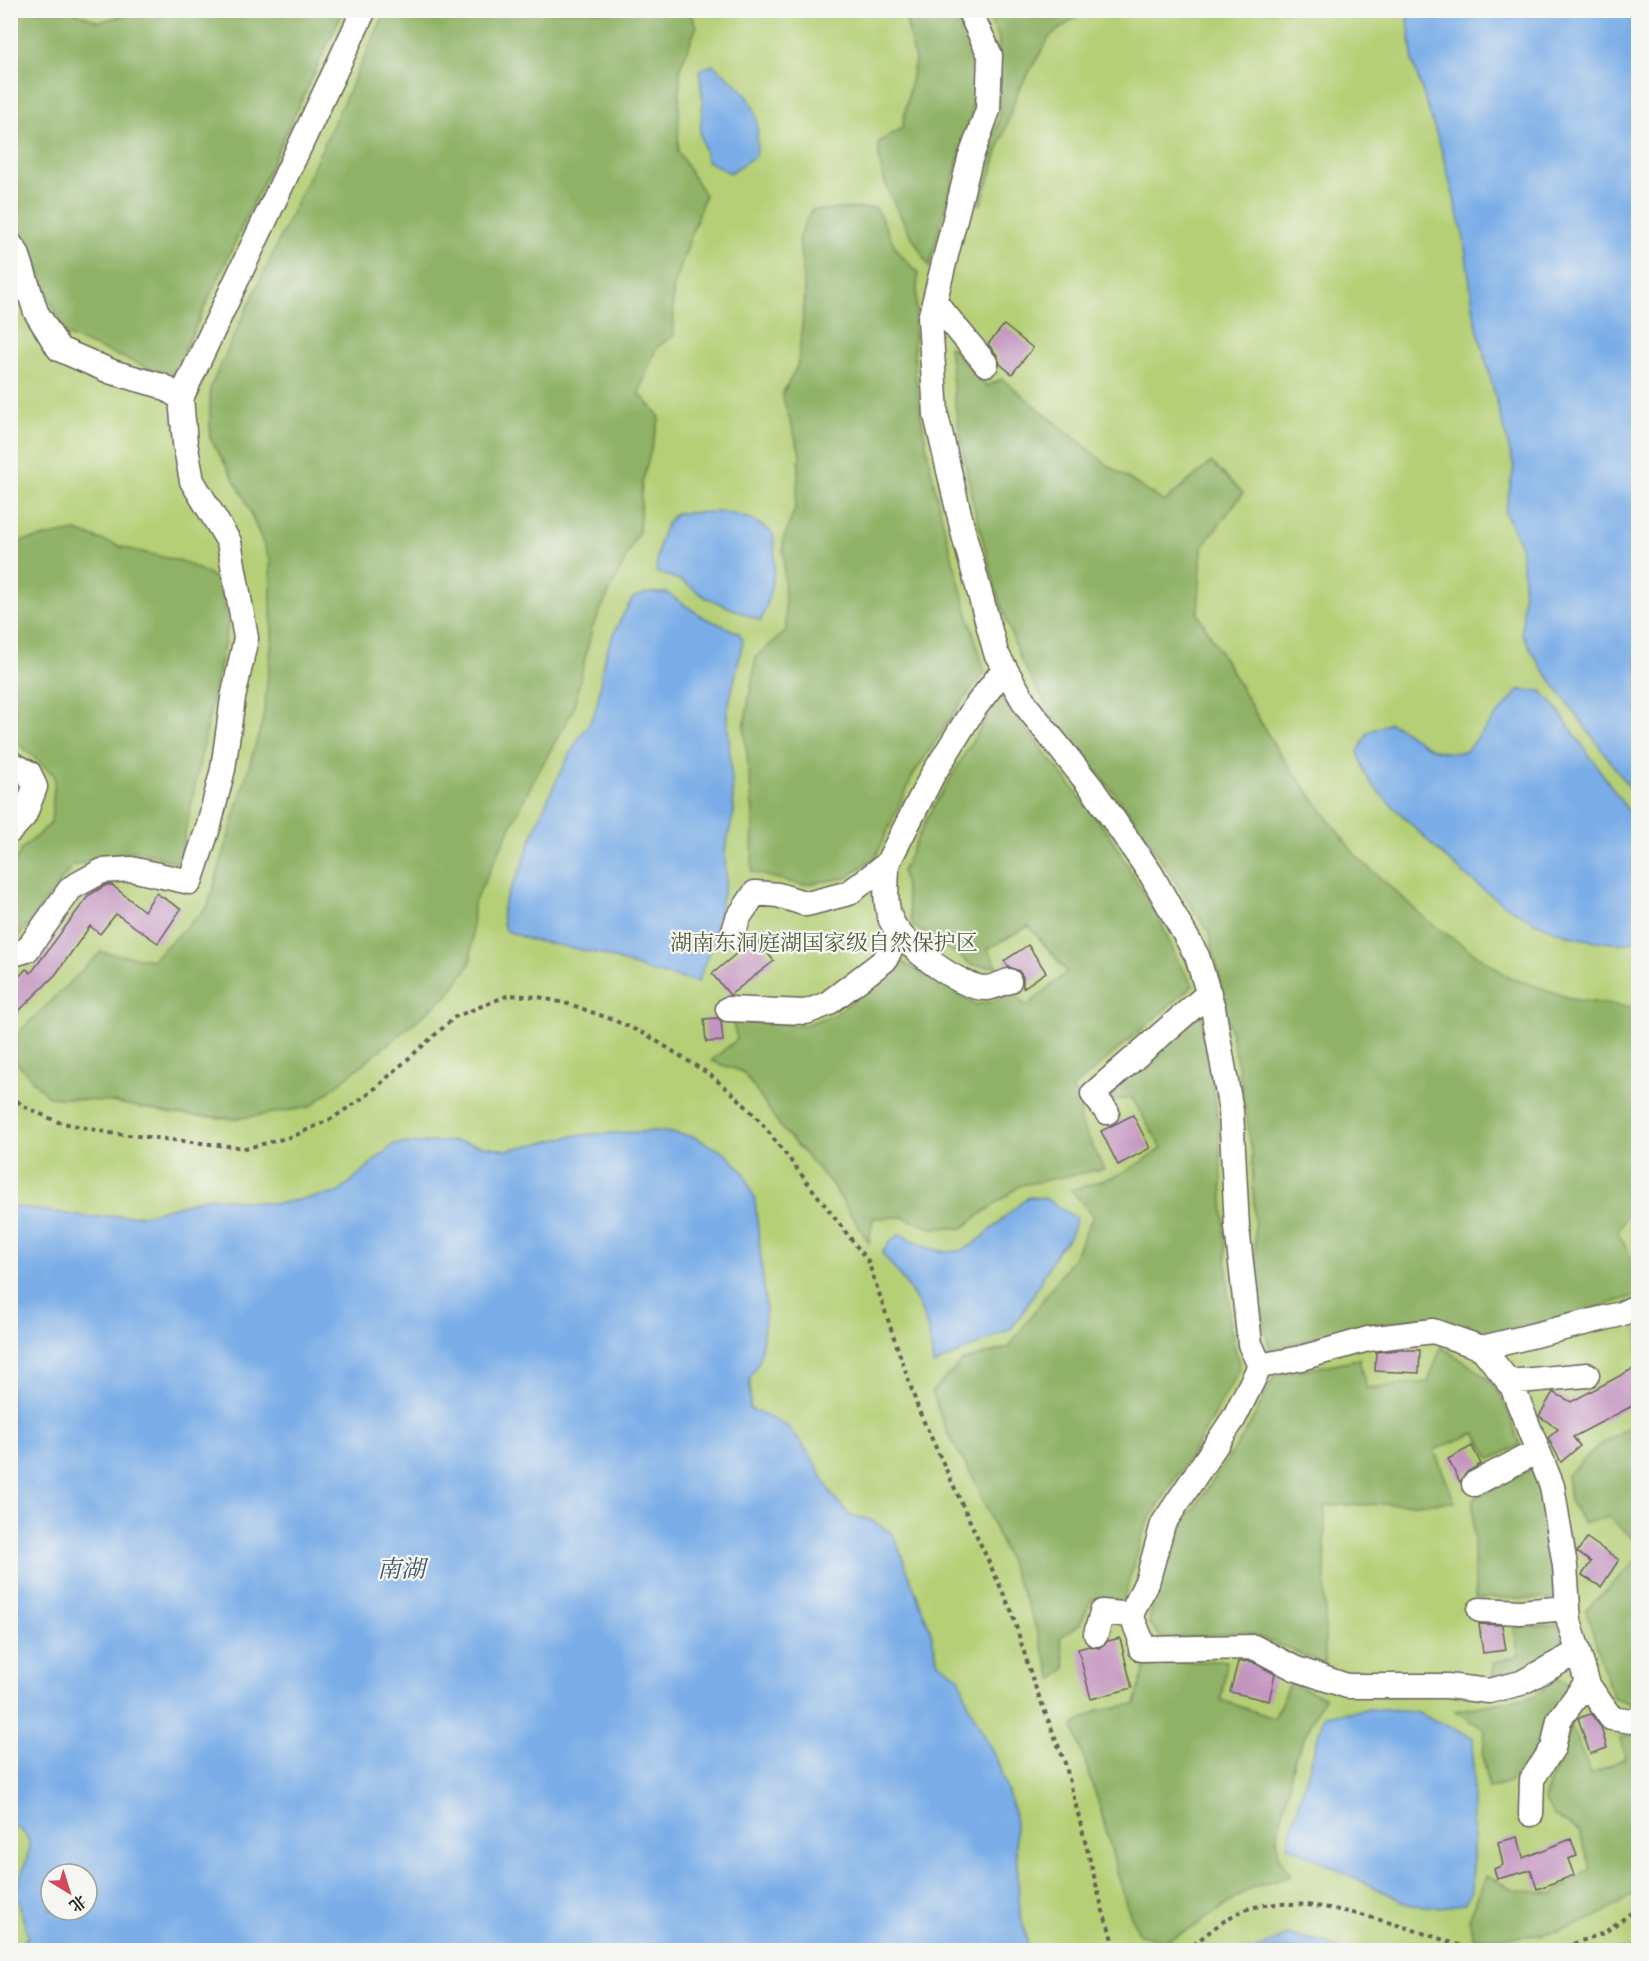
<svg xmlns="http://www.w3.org/2000/svg" width="1649" height="1961" font-family="'IM FELL English','Noto Serif SC',serif">
	<style>
		.green { fill: #b4cf75; stroke: #687648; stroke-width: 1.5; fill-rule: evenodd }
		.forest { fill: #8fb266; stroke: #566741; stroke-width: 1.5 }
		.water { fill: #7aade7; stroke: #4b6482; stroke-width: 1.5; fill-rule: evenodd }
		.building { fill: #c495c1 }
		.lines { fill: none; stroke-linecap: round; stroke-linejoin: round }
		.minor-casing { stroke: #68615a; stroke-width: 27 }
		.path { stroke: #68615a; stroke-width: 4; stroke-dasharray: 4.5 4.5; stroke-linecap: butt }
		.minor { stroke: #fff; stroke-width: 24 }
		.labels { text-anchor: middle; stroke-width: 4.5; stroke-linejoin: round; paint-order: stroke }
		.park-label { font-size: 22px; fill: #515b3b; stroke: #f6f6f2 }
		.water-label { font-size: 24px; font-style: italic; fill: #42566d; stroke: #f6f6f2 }
	</style>
	<rect width="100%" height="100%" fill="#f6f6f2"/>
	<filter id="ink" filterUnits="userSpaceOnUse"><feTurbulence type="fractalNoise" baseFrequency=".0167" numOctaves="2"/><feDisplacementMap in="SourceGraphic" scale="12" xChannelSelector="R" yChannelSelector="G"/><feConvolveMatrix kernelMatrix="1 2 1 2 8 2 1 2 1" color-interpolation-filters="sRGB"/></filter>
	<filter id="wash" filterUnits="userSpaceOnUse"><feTurbulence type="fractalNoise" baseFrequency=".008" numOctaves="4" result="noise"/><feDisplacementMap in="SourceGraphic" scale="24" xChannelSelector="R" yChannelSelector="G"/><feGaussianBlur stdDeviation="1.35" result="paint"/><feColorMatrix in="noise" values="0 0 0 0 0 0 0 0 0 0 0 0 0 0 0 0 0 1.4 0 .05"/><feComposite in="paint" operator="in"/></filter>
	<g filter="url(#wash)">
		<rect width="100%" height="100%" fill="#f4e2cc"/>
		<!-- green -->
		<path class="green" d="M11,11H1638V1950H11ZM51,1874H87V1910H51Z"/>
		<!-- forest -->
		<path class="forest" d="M11,10L72,11L99,22L141,11H343L172,377L66,335L43,284L31,248L11,212Z
			M386,11H689L697,26L680,68L678,152L705,195L673,289L674,335L656,348L639,393L660,417L642,483L639,531L592,628L573,710L530,787L473,905L471,962L448,995L310,1107L235,1119L173,1114L112,1102L48,1097L15,1061L17,1034L101,952L152,960L208,906L263,719L272,638L270,560L244,497L210,438V388Z
			M904,11H953L978,53L977,77L970,118L929,267C910,231 875,183 879,142L902,128L915,60Z
			M986,11H1085L1050,36L1017,93L981,204H970L999,120V38Z
			M876,208L898,252L918,273C917,304 912,338 915,369C926,473 956,574 985,673L960,704L913,775L876,856L846,878L801,885L752,872L753,813L744,728L756,657L786,631L783,540L795,509L800,453L782,395L798,364L805,296L799,237L811,210Z
			M949,345L987,386L1002,379L1109,466L1164,502L1211,462L1243,493L1202,547L1198,614L1277,750L1356,856L1429,922L1509,977L1576,1000L1638,1008V1195L1618,1232L1635,1265L1638,1267L1637,1295L1579,1314L1486,1334L1432,1317L1358,1327L1270,1350L1257,1295L1252,1154L1239,1070L1209,932L1127,809L1053,717L1021,661L996,591L972,499L956,412Z
			M76,531L125,548L184,562L222,581L228,624L179,863L136,850L72,866L18,938L11,936V868L22,849L51,823L55,776L14,740H11V543Z
			M1000,695L1110,836L1159,918L1179,964L1193,985L1072,1089L1083,1107L1079,1119L1104,1169L1021,1185L962,1228H932L902,1217L873,1218L869,1243L831,1183L782,1129L743,1072L711,1061L737,1039L732,1020L802,1026L835,1014L902,962L976,1005L1014,995L1027,1006L1067,972L1029,926L987,949L998,967L972,965L912,925L902,871L929,814Z
			M1201,1013L1219,1126L1230,1327L1240,1369L1197,1444L1145,1527L1123,1601L1092,1598L1080,1624L1060,1638L1066,1668L1053,1680L1033,1619L974,1479L946,1431L932,1391L963,1361L1009,1347L1074,1257L1093,1216L1071,1190C1109,1180 1130,1172 1162,1148L1132,1098L1111,1101L1106,1094Z
			M1441,1347C1496,1381 1499,1383 1520,1445L1491,1459L1475,1433L1434,1450L1455,1502L1325,1506V1664L1246,1632L1163,1639L1149,1624C1157,1552 1201,1498 1240,1441C1254,1421 1263,1397 1275,1376L1359,1359L1366,1388L1428,1382Z
			M1638,1421V1543L1609,1517L1583,1523L1570,1501L1567,1475L1597,1447Z
			M1534,1467L1548,1531L1557,1599L1475,1598L1473,1499Z
			M1638,1559V1704L1634,1705L1612,1697L1586,1610Z
			M1559,1625L1564,1650L1521,1674L1493,1679V1663L1519,1655L1514,1628Z
			M1227,1661L1221,1700L1274,1718L1290,1683L1324,1697L1295,1757L1277,1838L1279,1857L1291,1876L1251,1888L1191,1929L1162,1942L1138,1933L1126,1904L1098,1801L1073,1726L1098,1710L1135,1704L1145,1667L1175,1662Z
			M1559,1677L1571,1687L1546,1721L1542,1744L1533,1758L1509,1783L1489,1789L1483,1756L1485,1730L1455,1711L1535,1696Z
			M1571,1726L1591,1775L1625,1758L1620,1739L1638,1732V1890C1587,1930 1537,1941 1473,1937L1469,1919L1486,1876L1516,1890L1553,1894L1591,1868L1579,1831L1553,1815L1544,1799Z"/>
		<!-- water -->
		<path class="water" d="M1407,11H1638V799L1541,667L1522,634L1524,581L1520,544L1505,512L1514,467L1475,320L1463,233L1441,148L1413,63Z
			M713,65C751,94 762,106 756,155L730,173L707,161L700,133L703,101L699,70Z
			M725,512L751,519L773,533C778,564 772,593 761,621L705,597L682,581L656,572C658,548 659,530 676,513Z
			M648,593H667L703,617L739,633L743,641L727,712L734,812L725,850L726,880L711,946L698,982L648,971L601,954L527,939L505,930C495,903 514,888 523,863C536,822 554,783 575,745C581,734 589,726 594,714C601,695 599,687 602,669C607,645 620,619 633,598Z
			M1519,690L1541,691L1555,706L1638,825V939C1627,946 1617,943 1603,942C1522,934 1457,871 1402,815C1391,804 1375,791 1368,778C1363,770 1361,760 1358,752L1368,732L1390,723C1423,738 1423,756 1465,752Z
			M658,1131L692,1136L724,1152L744,1172L755,1200L766,1310L760,1359L750,1378V1409L786,1425L811,1456L831,1493L850,1516L869,1519L893,1534L930,1629L938,1662L959,1677L970,1708L997,1760L1014,1812L1020,1912L1029,1950H16L28,1936C25,1922 15,1899 18,1885C22,1864 45,1837 10,1825L11,1206L88,1217L145,1215L209,1197L274,1204L338,1193L394,1144L455,1141L507,1150L578,1135ZM51,1874H87V1910H51Z
			M1029,1197L1045,1198L1076,1218L1070,1237L1058,1250L1027,1306L1011,1329L933,1365C930,1314 914,1292 882,1253L889,1243L900,1234C970,1276 975,1236 1029,1197Z
			M1367,1709L1415,1712L1473,1737V1868L1472,1889L1464,1904L1438,1907L1411,1905L1287,1845L1324,1716Z
			M1288,1935L1325,1942L1338,1950H1253Z"/>
		<g id="blocks">
			<!-- building -->
			<path class="building" d="M1004,325L1033,348L1012,374L1000,364L997,355L988,344Z
				M106,885H112L144,911L156,893L181,909L158,943L116,914L100,934L90,926L56,974L10,1020V986L26,969L31,973L89,895Z
				M755,938L774,961L730,995L712,974Z
				M1028,945L1046,972L1023,988V977L1019,971L1009,967L1004,961Z
				M718,1018L721,1021L723,1041L706,1042L704,1019Z
				M1133,1115L1150,1148L1118,1165L1101,1131Z
				M1398,1350H1420L1419,1373L1375,1371L1376,1352Z
				M1638,1366V1403L1573,1437L1580,1446L1561,1462L1548,1438L1558,1429L1539,1416L1553,1392L1571,1402Z
				M1472,1446L1481,1464L1467,1472L1460,1482L1448,1459Z
				M1587,1538L1619,1560L1601,1587L1582,1575L1591,1562L1577,1552Z
				M1479,1624L1502,1625L1506,1650L1483,1653Z
				M1120,1638L1132,1688L1091,1699L1078,1649L1089,1646L1099,1648L1108,1641Z
				M1251,1661L1275,1674L1269,1701L1230,1692L1238,1662Z
				M1591,1714L1601,1727L1607,1748L1590,1754L1578,1718Z
				M1518,1837L1523,1858L1571,1839L1577,1856L1568,1859L1574,1875L1537,1889L1531,1870L1497,1879L1494,1869L1503,1865L1498,1842Z"/>
		</g>
	</g>
	<g filter="url(#ink)">
		<use href="#blocks" fill-opacity="0" stroke="#68615a" stroke-width="1.5"/>
		<g class="lines">
			<defs>
				<path id="minor" d="M969,10L990,55L988,110L970,159L930,319L936,415L964,535L996,653L1027,707L1091,787L1151,874L1197,956L1213,1008L1231,1111L1237,1227L1250,1344L1260,1366L1301,1358L1368,1339L1433,1331L1482,1348L1512,1386L1552,1486L1565,1566L1569,1621L1588,1685L1611,1718L1632,1721L1638,1719
					M10,244L17,253L36,312L59,349L112,372L162,386L181,398L185,443L192,481L229,542L246,638L233,698L223,769L209,825L190,882L131,869L102,871L71,888L27,950L10,955
					M935,302L986,364
					M181,398L364,10
					M10,763L29,773L35,787L24,816L10,831
					M887,864C887,883 883,906 893,924C905,946 961,989 987,988C994,987 1003,983 1009,981
					M733,935L738,918L755,893L778,895L807,904L849,893L887,864L932,776L973,710L1005,668
					M728,1009L806,1012L827,1004L885,960L899,932
					M1107,1112L1093,1094L1209,993
					M1482,1348L1621,1314L1638,1306
					M1508,1382L1587,1375
					M1474,1484L1538,1451
					M1480,1610L1520,1612L1568,1608
					M1131,1615L1140,1637L1141,1649L1254,1647L1294,1668L1347,1686H1447L1489,1691L1521,1683L1578,1652
					M1096,1634L1102,1612L1131,1615L1148,1579L1163,1524L1234,1418L1260,1366
					M1531,1814L1532,1779L1553,1748L1559,1720L1587,1682"/>
			</defs>
			<!-- minor casing -->
			<use href="#minor" class="minor-casing"/>
			<!-- path -->
			<path class="path" d="M10,1095L23,1106L58,1122L110,1133L247,1148L294,1136L333,1118L370,1093L455,1017L509,995L539,997L572,1005L611,1019L647,1035L709,1074L738,1098L760,1121L868,1261L919,1411L1011,1610L1033,1681L1065,1763L1104,1915L1117,1950
				M1186,1950C1202,1939 1217,1924 1234,1915C1291,1882 1414,1931 1474,1950
				M1556,1950L1604,1933L1638,1908"/>
			<!-- minor -->
			<use href="#minor" class="minor"/>
		</g>
	</g>
	<g class="labels">
		<!-- park labels -->
		<g class="park-label">
			<text x="824" y="950">湖南东洞庭湖国家级自然保护区</text>
		</g>
		<!-- water labels -->
		<g class="water-label">
			<text x="401" y="1577">南湖</text>
		</g>
	</g>
	<!-- margin -->
	<rect width="1649" height="1961" fill="none" stroke="#f6f6f2" stroke-width="36"/>
	<!-- north arrow -->
	<g transform="translate(69 1892) rotate(142)"><circle r="28" fill="#f6f6f2" stroke="#9f9f9c" stroke-width="1.5"/>
	<path d="M0-4.5L10 22L0 15L-10 22Z" fill="#d1495b"/>
	<text y="-9" font-size="16" font-weight="bold" text-anchor="middle" fill="#1c1c1c">北</text>
	</g>
</svg>
